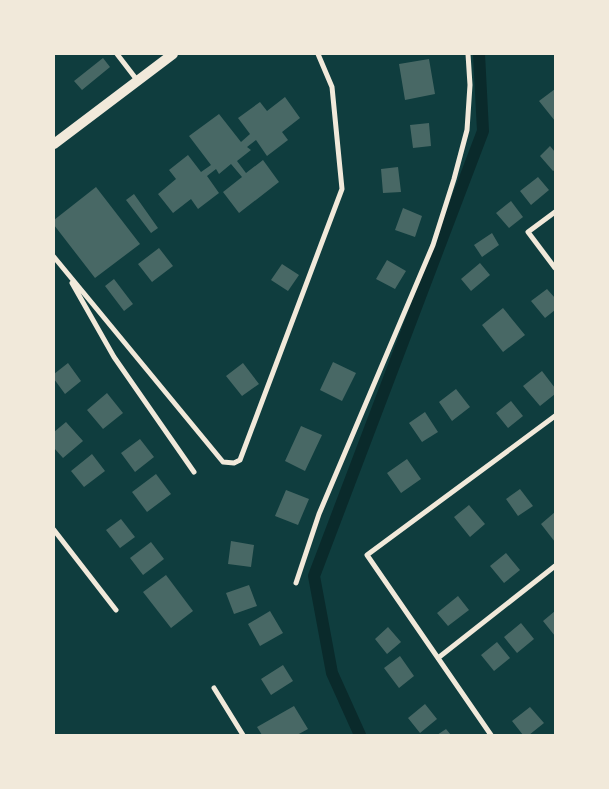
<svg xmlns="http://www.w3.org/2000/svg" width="609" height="789" font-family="Roboto,sans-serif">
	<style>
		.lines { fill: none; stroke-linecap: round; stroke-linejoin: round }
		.canal { stroke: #0a2a2b; stroke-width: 12 }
		.building { fill: #486865 }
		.minor { stroke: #f1e9da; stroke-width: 5 }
		.secondary { stroke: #f1e9da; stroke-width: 10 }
	</style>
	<rect width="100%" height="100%" fill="#0f3d3e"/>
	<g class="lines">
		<!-- canal -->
		<path class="canal" d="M360,735L332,673L314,576L483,131L479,54"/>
	</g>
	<!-- building -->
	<path class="building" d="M103,58L110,67L82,90L74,81Z
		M429,59L435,94L405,100L399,64Z
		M555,89V121L539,101Z
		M285,97L300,118L282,132L288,140L267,156L256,140L247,147L251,150L237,161L246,173L263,160L279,182L239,213L223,192L242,177L231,164L219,174L216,169L207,176L219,193L198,209L191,199L173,213L158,194L176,179L169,170L188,155L201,172L211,165L189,136L219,114L241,142L250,134L238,118L260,102L267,111Z
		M429,123L431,146L413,148L410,125Z
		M550,146L555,152V170L553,171L540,156Z
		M398,167L401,192L383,193L381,169Z
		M538,177L549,190L531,205L520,191Z
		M96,187L140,244L95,278L54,225V220Z
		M134,194L158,228L151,233L126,200Z
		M511,201L523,217L509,228L496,213Z
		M403,208L422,216L415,237L395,230Z
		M492,233L499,245L482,257L474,245Z
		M159,248L173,266L152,282L138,264Z
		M387,260L406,271L395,289L376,279Z
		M480,263L490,275L471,291L461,279Z
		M282,264L299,275L288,291L271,280Z
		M114,279L133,304L124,311L105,286Z
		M547,289L555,298V310L545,318L531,301Z
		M503,308L525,335L503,352L482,325Z
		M333,362L356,373L342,401L320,390Z
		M68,363L81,381L65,394L54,379V374Z
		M243,363L259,384L242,396L226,376Z
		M542,371L555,388V394L540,406L523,386Z
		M456,389L470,407L452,421L439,402Z
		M107,393L123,413L103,429L87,410Z
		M511,401L523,416L508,428L496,413Z
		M425,412L438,432L422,442L409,423Z
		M66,422L83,441L63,458L54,448V432Z
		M301,426L322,435L305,471L285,461Z
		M140,439L154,457L135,472L121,453Z
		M92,454L105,471L84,487L71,471Z
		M407,459L421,479L401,493L387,473Z
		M156,474L171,494L147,512L132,492Z
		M520,489L533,506L518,516L506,499Z
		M286,490L309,499L298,525L275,516Z
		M469,505L485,524L470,537L454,517Z
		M555,512V542L541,524Z
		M121,519L135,537L120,548L106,530Z
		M231,541L254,545L251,567L228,564Z
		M151,542L164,559L143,575L130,558Z
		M506,553L520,570L504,583L490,566Z
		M166,575L193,611L171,628L143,592Z
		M249,585L257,606L234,614L226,593Z
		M458,596L469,610L448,626L437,613Z
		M270,611L283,633L260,646L248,624Z
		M555,611V636L543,621Z
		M521,623L534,639L517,653L504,637Z
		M388,627L401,642L387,654L375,639Z
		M497,642L510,658L494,671L481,655Z
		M400,656L414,676L399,688L384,668Z
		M283,665L293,681L271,695L261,679Z
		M425,704L437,719L420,733L408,718Z
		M294,706L308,729L297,735H262L257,727Z
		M530,707L544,723L529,735H523L512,721Z
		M446,729L451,735H437Z"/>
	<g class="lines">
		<!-- minor -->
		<path class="minor" d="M117,54L137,80
			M555,212L528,232L555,268
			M54,257L223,462L234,463L240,460L342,189L332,87L318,54
			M72,283L114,357L194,472
			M54,530L116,610
			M296,583L319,514L433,245L454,179L467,130L470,85L468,54
			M438,658L555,566
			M214,688L243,735
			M491,735L367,555L555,416"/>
		<!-- secondary -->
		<path class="secondary" d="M54,144L173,54"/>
	</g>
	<!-- border -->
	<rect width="609" height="789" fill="none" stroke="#f1e9da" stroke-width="110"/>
</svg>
